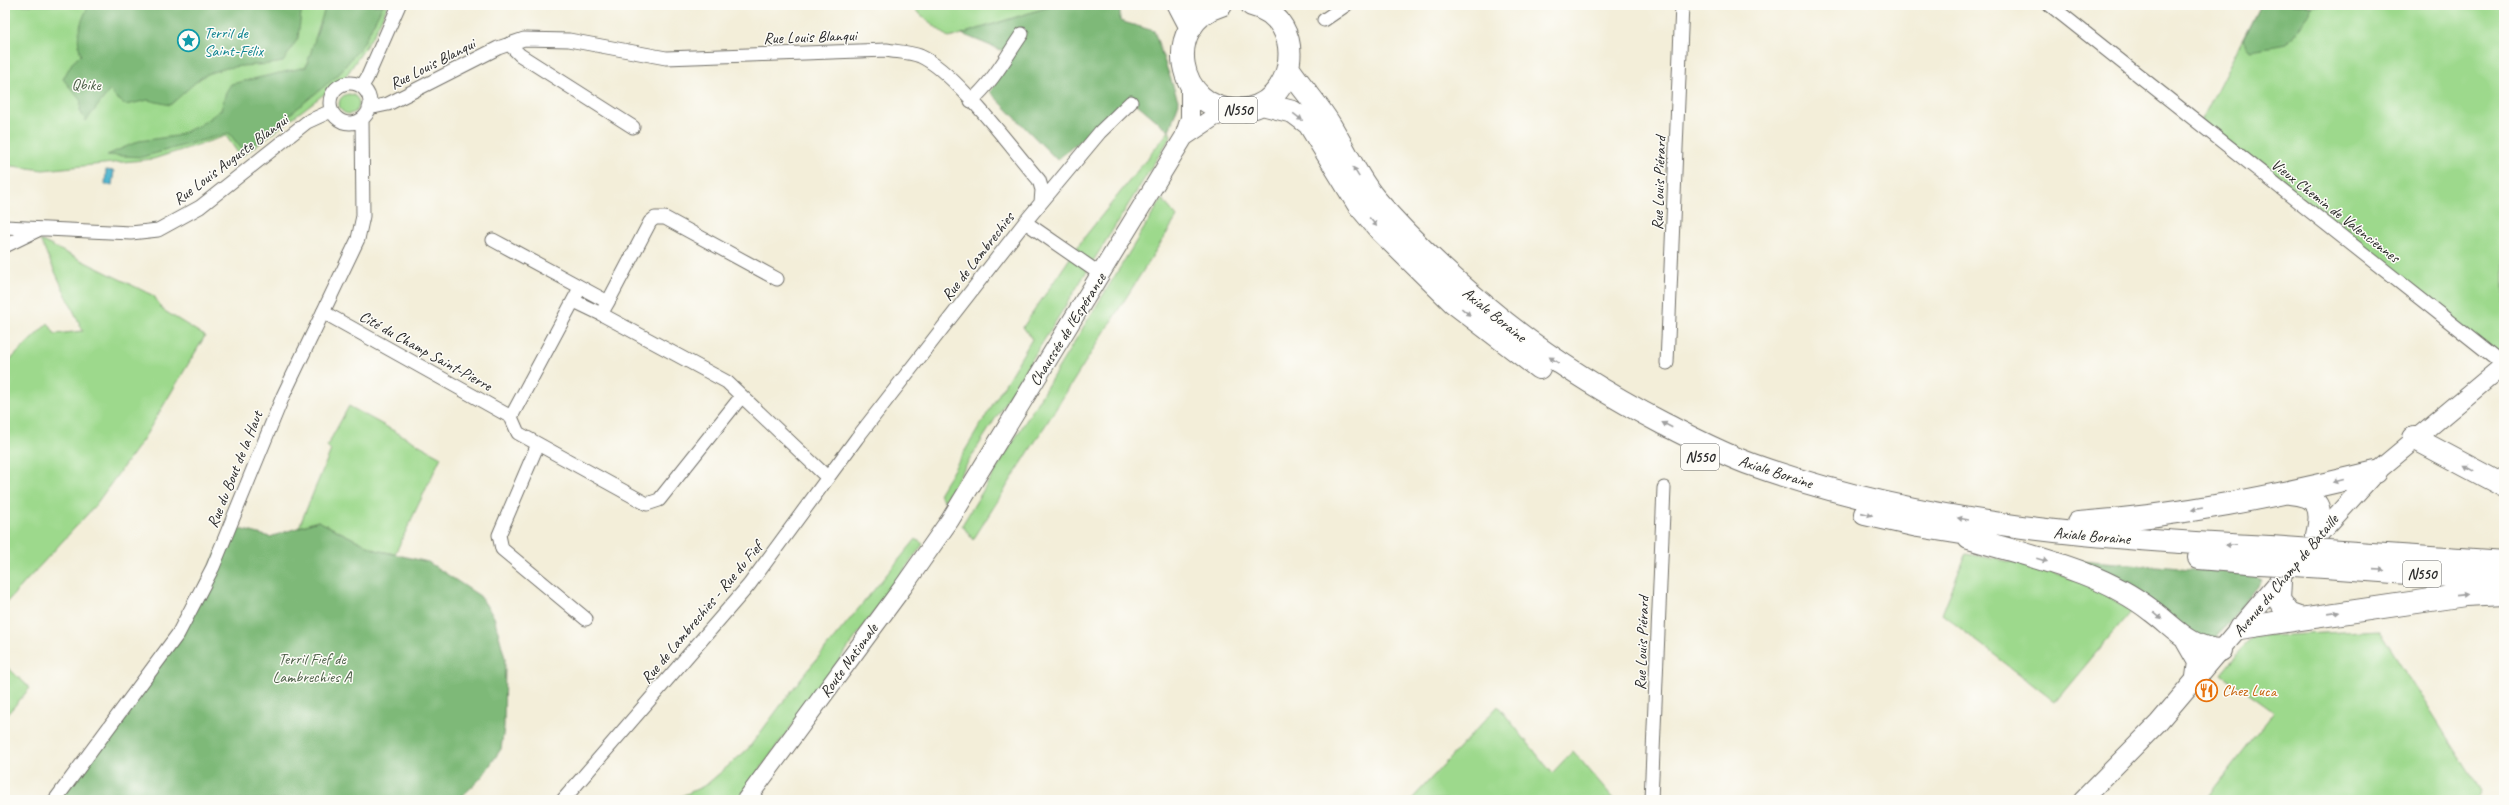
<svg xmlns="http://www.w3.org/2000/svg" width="2509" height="805" font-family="Caveat,sans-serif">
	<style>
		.green { fill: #9dd98c; stroke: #64825c }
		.forest { fill: #7eb978; stroke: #547252 }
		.water { fill: #50b5cf; stroke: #3e707d }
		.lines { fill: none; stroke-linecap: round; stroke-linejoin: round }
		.street-casing { stroke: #716f68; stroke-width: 15 }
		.secondary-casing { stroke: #716f68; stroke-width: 20 }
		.highway-casing { stroke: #716f68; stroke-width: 24 }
		.street { stroke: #fff; stroke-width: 13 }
		.secondary { stroke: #fff; stroke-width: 18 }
		.highway { stroke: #fff; stroke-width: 22 }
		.highway-bridge-casing { stroke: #716f68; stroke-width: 24; stroke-linecap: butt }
		.highway-bridge { stroke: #fff; stroke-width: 22 }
		.oneway { fill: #a0a0a0 }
		.labels { text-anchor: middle; stroke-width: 3; stroke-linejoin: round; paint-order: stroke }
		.shield { fill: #fdfcf7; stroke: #6a6a68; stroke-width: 1 }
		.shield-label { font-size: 15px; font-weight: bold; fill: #2b2b2b }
		.culture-label { font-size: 16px; fill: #0d838f; stroke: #fdfcf7; text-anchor: start }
		.street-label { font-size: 16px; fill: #2b2b2b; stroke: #fdfcf7 }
		.park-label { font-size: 16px; fill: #4d5f48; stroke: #fdfcf7 }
		.food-label { font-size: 16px; fill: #c56008; stroke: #fdfcf7; text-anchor: start }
	</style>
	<rect width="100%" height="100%" fill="#fdfcf7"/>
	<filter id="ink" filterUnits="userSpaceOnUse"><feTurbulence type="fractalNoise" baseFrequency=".025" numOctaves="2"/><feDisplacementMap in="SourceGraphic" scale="8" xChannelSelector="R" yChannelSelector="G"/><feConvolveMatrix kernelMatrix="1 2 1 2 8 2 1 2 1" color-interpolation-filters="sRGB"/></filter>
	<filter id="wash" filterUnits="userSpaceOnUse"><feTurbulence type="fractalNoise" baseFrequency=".012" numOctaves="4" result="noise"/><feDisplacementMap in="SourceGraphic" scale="16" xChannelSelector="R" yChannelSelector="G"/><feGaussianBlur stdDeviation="0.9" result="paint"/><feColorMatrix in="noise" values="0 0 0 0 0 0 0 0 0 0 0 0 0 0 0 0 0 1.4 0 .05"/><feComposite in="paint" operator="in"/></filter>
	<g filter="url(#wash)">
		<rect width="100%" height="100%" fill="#f3eed9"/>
		<!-- green -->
		<path class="green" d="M5,5H388L374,34L344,79L241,157L226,136L153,159L43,170L5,165Z
			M909,5H1055L949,38Z
			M2260,5H2504V365L2200,123Z
			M339 104a10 10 0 1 1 20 0a10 10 0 1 1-20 0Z
			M1169,131L1171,136L944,501L939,494L1032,339L1023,327L1083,239Z
			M1162,199L1177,217L973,540L962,525Z
			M40,240L154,296L163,310L205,336L144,438L94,507L5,604V353L11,359L48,323L55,334L83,331Z
			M349,406L441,457L395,554L376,550L318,521L299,527L331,450L327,446Z
			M916,539L923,544L738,800H673L706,785L748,749L802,677Z
			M1966,554L2037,566L2095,588L2131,611L2055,702L1942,614Z
			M2379,630L2481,791L2476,800H2206L2274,712L2221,674L2252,637Z
			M5,665L30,688L5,717Z
			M1498,706L1552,773L1573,751L1615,800H1411Z"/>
		<!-- forest -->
		<path class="forest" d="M89,5H302L298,38L283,62C259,67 231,63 208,74C199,77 179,98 170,105L148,100L126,105L115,97L110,90L86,121L80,111L81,101L63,79L72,63L81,55C75,36 80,23 89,5Z
			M326,5H383L363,44L338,75L244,152L229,133L142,157L107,155L139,141L176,136L200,125L221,110L226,92L231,84L306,67Z
			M1055,5H1130L1120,9V21L1154,31L1179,103L1169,131L1130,98L1057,160L990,92L1013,55L962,34Z
			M2260,5H2312L2309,15L2287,44L2251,50L2243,40Z
			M318,521L376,550L428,562L480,596L494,617L505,658L504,728L501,749L482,777L458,800H55L178,634L229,526L270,537Z
			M2067,559L2231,572L2256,577L2262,580L2211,645Z"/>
		<!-- water -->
		<path class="water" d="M106,170L114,171L112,185H105Z"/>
	</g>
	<g filter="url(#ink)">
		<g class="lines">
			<defs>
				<path id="street" d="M2050,5L2504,365
					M1324,20L1346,5
					M509,44L520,55L633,127
					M330 103a20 20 0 1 1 40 0a20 20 0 1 1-40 0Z
					M362,86L367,78L399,5
					M971,101C993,82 1006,57 1022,34
					M369,108L388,104L498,48L524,39L569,40L666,58L886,50C897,52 910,52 920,56C956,72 1011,148 1039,180L1042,190L1041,202
					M1025,222L1093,269L1103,272
					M5,227L131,233L158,230L200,207L307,122L331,111
					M493,240L608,302L601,314L727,382L828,478
					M5,246L38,230
					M574,301L601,314
					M608,302L650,222L655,218H665L777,279
					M323,312L511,417L518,433L647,504L659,500L741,397
					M1667,363L1682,5
					M511,417L580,288
					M538,444L499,535L502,549L586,619
					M55,800L178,634L213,567L283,396L358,239L363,216L362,119
					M563,800L749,585L857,438L1025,222L1100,132L1131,102
					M1651,800L1664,488"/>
				<path id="secondary" d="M1184,137L1214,117L1238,110
					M2314,540L2376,472L2504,365
					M746,800L903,587L950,520L1184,137L1190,118V83
					M2082,800L2158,723L2283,576"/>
				<path id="highway" d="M1179,5L1191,28
					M1221,5C1161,23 1176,111 1238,110C1297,109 1310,19 1252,5
					M1289,69C1302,88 1318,105 1330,125C1345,150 1356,176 1375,199C1408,238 1447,274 1486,307C1541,354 1601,391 1664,424C1694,439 1722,454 1753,465C1919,524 2096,539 2270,547
					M1262,104L1293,112L1309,124L1358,204L1381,231L1453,302L1539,368
					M2414,438L2504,486
					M2290,493C2320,496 2323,509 2317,535
					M1865,514L1918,526L1986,537
					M2078,523C2179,516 2278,496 2376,472
					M1969,538C2031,557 2100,570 2152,611C2175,628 2190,649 2221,650
					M2342,552L2504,563
					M2199,558L2260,563
					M2340,568L2504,580
					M2280,581L2279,600L2289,614L2300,618
					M2240,628L2465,595L2504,593
					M2187,641L2199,662L2197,677"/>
			</defs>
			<!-- street casing -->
			<use href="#street" class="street-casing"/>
			<!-- secondary casing -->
			<use href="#secondary" class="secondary-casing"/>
			<!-- highway casing -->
			<use href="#highway" class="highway-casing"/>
			<!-- street -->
			<use href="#street" class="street"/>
			<!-- secondary -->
			<use href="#secondary" class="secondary"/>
			<!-- highway -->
			<use href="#highway" class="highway"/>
			<defs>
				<path id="highway-bridge" d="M2270,547L2342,552
					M2260,563L2340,568"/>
			</defs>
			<!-- highway-bridge casing -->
			<use href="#highway-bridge" class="highway-bridge-casing"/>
			<!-- highway-bridge -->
			<use href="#highway-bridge" class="highway-bridge"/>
		</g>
		<!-- one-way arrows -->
		<defs><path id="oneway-solid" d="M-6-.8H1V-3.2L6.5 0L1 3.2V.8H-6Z"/></defs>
		<g class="oneway">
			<use href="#oneway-solid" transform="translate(1298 117) rotate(37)"/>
			<use href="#oneway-solid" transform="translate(1356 172) rotate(-122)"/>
			<use href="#oneway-solid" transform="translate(1373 222) rotate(50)"/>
			<use href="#oneway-solid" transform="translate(1466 312) rotate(39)"/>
			<use href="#oneway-solid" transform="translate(1554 360) rotate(-147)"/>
			<use href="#oneway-solid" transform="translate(1667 425) rotate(-153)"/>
			<use href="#oneway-solid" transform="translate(2469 468) rotate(-151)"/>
			<use href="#oneway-solid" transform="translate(2338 481) rotate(166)"/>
			<use href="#oneway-solid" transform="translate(2197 509) rotate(170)"/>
			<use href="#oneway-solid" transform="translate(1867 514) rotate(13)"/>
			<use href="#oneway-solid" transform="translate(1963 519) rotate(-170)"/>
			<use href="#oneway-solid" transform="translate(2231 545) rotate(-177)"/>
			<use href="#oneway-solid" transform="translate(2042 560) rotate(17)"/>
			<use href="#oneway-solid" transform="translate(2379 570) rotate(4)"/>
			<use href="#oneway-solid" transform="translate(2462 595) rotate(-6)"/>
			<use href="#oneway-solid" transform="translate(2334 613) rotate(-8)"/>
			<use href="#oneway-solid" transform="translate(2158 616) rotate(41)"/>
		</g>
	</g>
	<!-- icons -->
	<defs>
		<symbol id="sight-ring" viewBox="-11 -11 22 22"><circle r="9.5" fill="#fdfcf7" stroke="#0f9aa8" stroke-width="1.5"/><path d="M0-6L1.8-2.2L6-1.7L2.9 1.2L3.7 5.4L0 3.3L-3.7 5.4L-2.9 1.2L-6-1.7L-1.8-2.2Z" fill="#0f9aa8"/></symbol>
		<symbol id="restaurant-ring" viewBox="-11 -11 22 22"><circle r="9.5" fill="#fdfcf7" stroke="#e8710a" stroke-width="1.5"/><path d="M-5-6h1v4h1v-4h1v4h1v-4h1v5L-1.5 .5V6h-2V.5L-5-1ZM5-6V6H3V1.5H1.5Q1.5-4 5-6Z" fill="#e8710a"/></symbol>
	</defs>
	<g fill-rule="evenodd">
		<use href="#sight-ring" x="176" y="28" width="25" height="25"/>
		<use href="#restaurant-ring" x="2194" y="678" width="25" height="25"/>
	</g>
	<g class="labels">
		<!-- shield labels -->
		<g class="shield">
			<rect x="1219" y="97" width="38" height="26" rx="3"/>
			<rect x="1681" y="444" width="38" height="26" rx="3"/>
			<rect x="2403" y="561" width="38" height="26" rx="3"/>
		</g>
		<g class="shield-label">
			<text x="1238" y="115">N550</text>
			<text x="1700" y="462">N550</text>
			<text x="2422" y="579">N550</text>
		</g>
		<!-- culture labels -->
		<g class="culture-label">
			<text x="204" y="38">Terril de<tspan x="204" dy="18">Saint-Félix</tspan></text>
		</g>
		<!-- street labels -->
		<g class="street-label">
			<text transform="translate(810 36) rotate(-2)" y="6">Rue Louis Blanqui</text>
			<text transform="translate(432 63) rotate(-27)" y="6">Rue Louis Blanqui</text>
			<text transform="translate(230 159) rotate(-37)" y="6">Rue Louis Auguste Blanqui</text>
			<text transform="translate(1658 183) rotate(-88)" y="6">Rue Louis Piérard</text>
			<text transform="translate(2336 210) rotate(38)" y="6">Vieux Chemin de Valenciennes</text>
			<text transform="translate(977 256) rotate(-52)" y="6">Rue de Lambrechies</text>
			<text transform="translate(1495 314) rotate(39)" y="6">Axiale Boraine</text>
			<text transform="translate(1067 329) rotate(-58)" y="6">Chaussée de l'Espérance</text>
			<text transform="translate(426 350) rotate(29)" y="6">Cité du Champ Saint-Pierre</text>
			<text transform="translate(234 469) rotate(-68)" y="6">Rue du Bout de la Haut</text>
			<text transform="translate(1776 471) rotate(18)" y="6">Axiale Boraine</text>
			<text transform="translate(2092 535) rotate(5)" y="6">Axiale Boraine</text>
			<text transform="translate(2285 575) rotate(-50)" y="6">Avenue du Champ de Bataille</text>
			<text transform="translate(701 612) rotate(-50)" y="6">Rue de Lambrechies - Rue du Fief</text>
			<text transform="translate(1641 643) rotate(-88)" y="6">Rue Louis Piérard</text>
			<text transform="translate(848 660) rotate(-54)" y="6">Route Nationale</text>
		</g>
		<!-- park labels -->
		<g class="park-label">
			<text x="86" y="90">Qbike</text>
			<text x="312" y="664">Terril Fief de<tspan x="312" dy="18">Lambrechies A</tspan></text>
		</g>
		<!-- food labels -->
		<g class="food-label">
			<text x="2222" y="696">Chez Luca</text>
		</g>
	</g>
	<!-- margin -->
	<rect width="2509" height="805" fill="none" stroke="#fdfcf7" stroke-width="20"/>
</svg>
